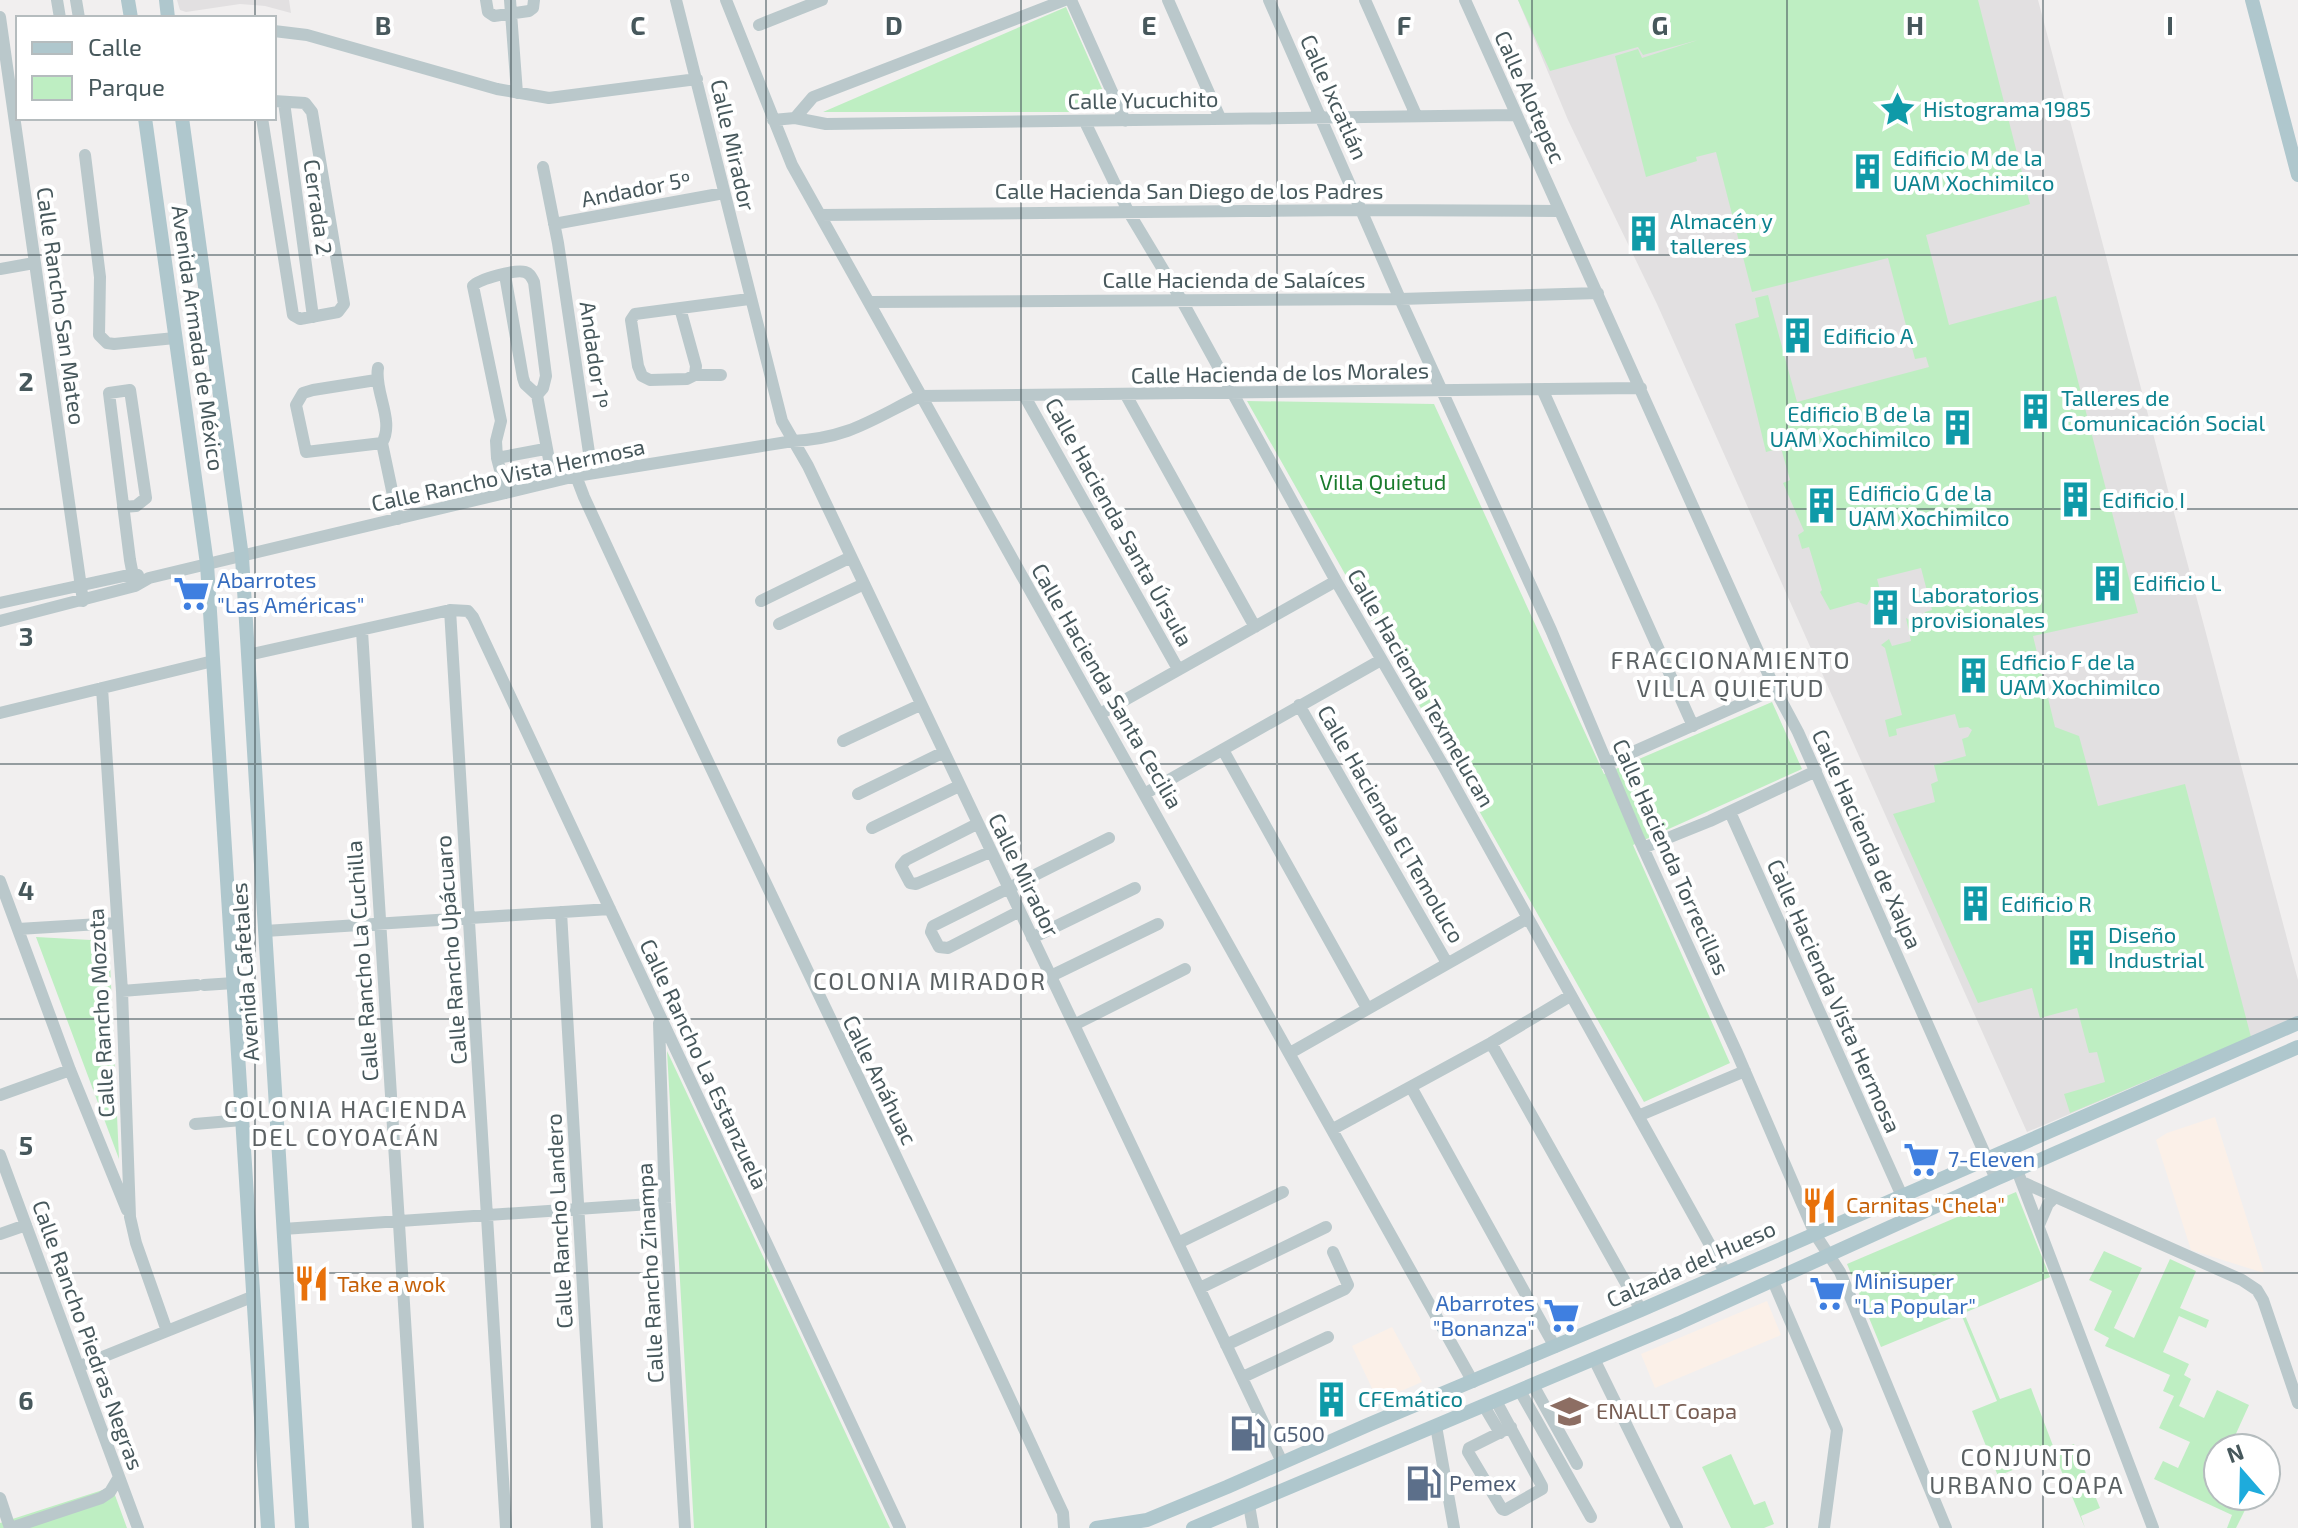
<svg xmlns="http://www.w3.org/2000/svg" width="2298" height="1528" font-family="'Exo 2',sans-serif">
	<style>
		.commercial { fill: #fbf0e8 }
		.education { fill: #e2e0e1 }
		.green { fill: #beeec2 }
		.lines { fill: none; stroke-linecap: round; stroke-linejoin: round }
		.minor { stroke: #bac8cb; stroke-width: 12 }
		.major { stroke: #afc7cd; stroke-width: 14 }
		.grid { fill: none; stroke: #47585c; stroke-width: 2; stroke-opacity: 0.55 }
		.labels { text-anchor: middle; stroke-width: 8; stroke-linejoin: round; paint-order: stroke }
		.street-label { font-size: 22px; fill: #47585c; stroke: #fff }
		.culture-label { font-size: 22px; fill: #0d838f; stroke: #fff; text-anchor: start }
		.park-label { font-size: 22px; fill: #197b2c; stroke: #fff }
		.shop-label { font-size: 22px; fill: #366cbe; stroke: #fff; text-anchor: start }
		.food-label { font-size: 22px; fill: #c56008; stroke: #fff; text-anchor: start }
		.education-label { font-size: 22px; fill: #785e54; stroke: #fff; text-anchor: start }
		.service-label { font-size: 22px; fill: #4e5e75; stroke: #fff; text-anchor: start }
		.neighbourhood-label { font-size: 24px; letter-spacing: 2px; fill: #5b6163; stroke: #fff }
		.grid-label { font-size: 26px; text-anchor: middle; font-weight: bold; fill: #47585c; stroke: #fff; stroke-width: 8; stroke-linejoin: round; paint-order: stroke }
	</style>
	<rect width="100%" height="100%" fill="#f1efef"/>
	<!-- commercial -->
	<path class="commercial" d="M2215,1117L2246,1216L2264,1273L2191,1250L2156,1140L2167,1133Z
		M1767,1301L1781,1335L1655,1388L1641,1354Z
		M1392,1327L1422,1382L1378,1401L1352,1346Z"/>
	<!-- education -->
	<path class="education" d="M177,0H289L291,13L265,6L240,4L186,12L180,10Z
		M1518,0H2038L2298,980V1017L2027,1132L1657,304L1568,120Z"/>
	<!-- green -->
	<path class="green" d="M1518,0H1978L2030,204L1926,235L1949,325L2056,296L2138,613L2033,636L2055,727L2079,736L2098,806L2185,784L2251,1037L2070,1113L2064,1094L2105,1082L2097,1052L2089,1053L2077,1008L2040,1018L2032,988L1978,1003L1893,814L1935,802L1931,784L1938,781L1934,765L1966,756L1962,739L1968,737L1972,730L1968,727L1959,728L1955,714L1896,729L1897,735L1889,737L1885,720L1902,715L1885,648L1881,645L1889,639L1892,646L1911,641L1906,618L1918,625L1925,612L1932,610L1921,568L1877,579L1881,594L1874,592L1867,605L1858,602L1830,610L1820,592L1822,590L1809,547L1802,549L1798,535L1804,531L1783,483L1790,480L1781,448L1766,452L1735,324L1759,317L1755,298L1768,295L1797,402L1929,367L1926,357L1915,359L1888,258L1752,292L1716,152L1696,157L1697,161L1646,177L1615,56L1638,49L1642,58L1698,40L1643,55L1638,47L1550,71Z
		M1066,7L1110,107L1084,112H823Z
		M1247,401L1434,404L1604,774L1772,702L1802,769L1633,845L1730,1063L1644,1102Z
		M36,937L109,941L119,1159Z
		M667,1051L890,1528H694Z
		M2016,1192L2050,1277L1964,1313L2000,1399L2031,1388L2055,1451L2074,1444L2100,1508L2081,1516L2085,1528L2054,1453L1998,1476L1972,1411L1997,1401L1961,1314L1881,1347L1847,1264Z
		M2104,1251L2142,1268L2114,1328L2134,1338L2170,1259L2196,1271L2180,1308L2209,1320L2206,1328L2179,1316L2163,1352L2189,1364L2184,1375L2191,1379L2179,1406L2204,1418L2217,1390L2249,1405L2234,1438L2254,1448H2218V1461L2208,1483L2218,1488V1496H2236L2242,1499L2238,1507L2245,1510L2236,1528H2227L2232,1515L2154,1479L2163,1461L2178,1468L2190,1442L2159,1428L2174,1396L2163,1391L2170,1375L2105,1346L2109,1338L2094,1330L2112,1291L2089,1280Z
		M1731,1454L1754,1505L1765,1501L1774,1524L1764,1528H1731L1702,1467Z
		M112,1487L127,1528H0V1523Z"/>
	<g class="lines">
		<!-- minor -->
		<path class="minor" d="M57,0L60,18
			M76,0L79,18
			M486,0L488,12L494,16L529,11L533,8L534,0
			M510,0L517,93
			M676,0L782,421L808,466L1282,1462
			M726,0L792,165L1473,1382
			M1071,0L1125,121
			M1168,0L1220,118
			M1269,0L1400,299L1551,630L1639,839L1737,1053L1815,1234L1840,1272L1946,1528
			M1365,0L1416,115
			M1465,0L1775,689L1798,732L1996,1179
			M0,17L83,601
			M759,25L822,0
			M274,31L307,35L497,89L549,98L697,79
			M284,102L313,317
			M262,118L293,315L300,319L338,312L344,304L312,112L305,103L274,101
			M795,118L813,97L1065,0
			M773,120L795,118L826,124L1515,115
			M1085,122L1128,211L1182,301L1336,581L1444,767L1725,1272
			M85,155L100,277L99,335L107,343L114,344L175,338
			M543,167L558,243L592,473
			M820,215L1361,210L1559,211
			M554,224L724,193
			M0,269L34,263
			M505,275L523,378L525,384L537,395
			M870,302L1400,299L1598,293
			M680,308L696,366L695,375L687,379L650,380L642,376L638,366L631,320L635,314L749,299
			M378,368C374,392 395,421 382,443L398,519
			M695,375H721
			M376,380L313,390L303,393L296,405L306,452L382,443
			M1543,391L1693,726
			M1024,395L1178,669
			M1126,395L1255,627
			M545,449L497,458L496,441L501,421L473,286C479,279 516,269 525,272C531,274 531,277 534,282L546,376L543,388L537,395L553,481
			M497,458L506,493
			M576,476L584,497C738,832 902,1161 1055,1496L1063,1513L1064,1528
			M123,507L136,506L146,498L130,390L109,393L130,560L135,586
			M761,601L851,557
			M0,603L133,574L138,575
			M450,610L506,1528
			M0,621L135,586L149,578L576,476L793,441C849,438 871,420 920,396L1641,388
			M779,624L864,584
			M362,631L418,1528
			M248,655L450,610L468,611L473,617L900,1528
			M102,688L122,991L130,1217L136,1243L167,1331
			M1299,705L1447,963
			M0,713L213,661
			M1100,714L1336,581
			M843,741L920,705
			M1223,750L1367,1008
			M1606,764L1775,689
			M1146,793L1381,660
			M858,794L942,753
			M1730,812L1902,1196
			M977,824L906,860L901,866L910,883L916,884L990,852
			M872,828L959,786
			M1643,848L1710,821L1816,771
			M0,881L70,1070L127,1210
			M561,912L597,1528
			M1018,912L948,948L939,947L931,932L933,926L1109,838
			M18,929L116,923
			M265,931L610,909
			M1032,938L1135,888
			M1051,976L1158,924
			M204,985L234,983
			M122,991L197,985
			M659,1023L665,1203L685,1528
			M1074,1025L1185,969
			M1491,1043L1641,1310
			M1290,1053L1528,918
			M1411,1087L1555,1347
			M0,1095L70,1070
			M1638,1116L1745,1071
			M195,1124L242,1120
			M1333,1129L1491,1043L1570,996
			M2009,1149L2153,1528
			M0,1155L138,1528
			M2022,1182L2242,1280L2257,1290L2263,1300L2298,1403
			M2039,1225L2048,1204L2055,1197
			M283,1229L665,1203
			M0,1234L26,1225
			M1178,1243L1283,1192
			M1773,1281L1837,1430L1824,1528
			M1200,1288L1326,1227
			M1226,1345L1345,1289L1348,1285L1333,1252
			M1594,1359L1677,1528
			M80,1366L254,1296
			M1243,1377L1328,1337
			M1533,1385L1577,1464
			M1520,1391L1591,1517
			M1496,1401L1542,1486V1489L1505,1510L1502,1509L1468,1452L1469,1448L1511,1427
			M1484,1406L1500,1433
			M1436,1426L1454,1528
			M0,1498L10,1528
			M1249,1505L1253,1528
			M11,1528L101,1498L110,1492L119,1477"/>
		<!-- major -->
		<path class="major" d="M128,0L131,18
			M166,0L168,18
			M2252,0L2298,175
			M145,118L207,564L268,1528
			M182,118L242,557L302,1528
			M1096,1528L1147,1520L1227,1487L1370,1424L1641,1310L2298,1023
			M1193,1528L1679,1323L1996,1179L2298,1047"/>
	</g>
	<!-- grid -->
	<path class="grid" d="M255,0V18M511,0V1528M766,0V1528M1021,0V1528M1277,0V1528M1532,0V1528M1787,0V1528M2043,0V1528M255,118V1528M0,255H2298M0,509H2298M0,764H2298M0,1019H2298M0,1273H2298"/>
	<!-- icons -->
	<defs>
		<symbol id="sight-bare" viewBox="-9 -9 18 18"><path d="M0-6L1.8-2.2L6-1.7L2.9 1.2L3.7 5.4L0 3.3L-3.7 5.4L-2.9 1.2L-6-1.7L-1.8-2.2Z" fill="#0f9aa8" stroke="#fff" stroke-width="2.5" paint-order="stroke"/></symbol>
		<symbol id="building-bare" viewBox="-9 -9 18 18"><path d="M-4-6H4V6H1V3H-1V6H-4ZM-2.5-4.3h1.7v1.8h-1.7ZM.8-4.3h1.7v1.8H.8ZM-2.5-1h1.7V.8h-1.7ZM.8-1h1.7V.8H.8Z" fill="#0f9aa8" stroke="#fff" stroke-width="2.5" paint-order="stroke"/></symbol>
		<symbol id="supermarket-bare" viewBox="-9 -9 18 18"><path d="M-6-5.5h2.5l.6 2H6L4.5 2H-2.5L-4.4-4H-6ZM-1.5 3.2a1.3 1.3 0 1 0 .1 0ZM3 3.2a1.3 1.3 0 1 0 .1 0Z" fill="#3f7fe0" stroke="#fff" stroke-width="2.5" paint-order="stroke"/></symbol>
		<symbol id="restaurant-bare" viewBox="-9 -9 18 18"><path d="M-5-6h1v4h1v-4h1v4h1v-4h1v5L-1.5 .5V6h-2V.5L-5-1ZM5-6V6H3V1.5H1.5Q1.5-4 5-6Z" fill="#e8710a" stroke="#fff" stroke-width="2.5" paint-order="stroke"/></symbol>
		<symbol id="school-bare" viewBox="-9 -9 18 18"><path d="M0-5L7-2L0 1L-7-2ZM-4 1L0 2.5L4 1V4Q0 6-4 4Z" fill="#8d6e63" stroke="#fff" stroke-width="2.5" paint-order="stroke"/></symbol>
		<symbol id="fuel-bare" viewBox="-9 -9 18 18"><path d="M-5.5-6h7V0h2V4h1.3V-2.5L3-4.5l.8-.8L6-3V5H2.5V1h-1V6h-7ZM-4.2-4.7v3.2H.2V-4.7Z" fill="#5c6f8a" stroke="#fff" stroke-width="2.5" paint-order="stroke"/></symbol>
	</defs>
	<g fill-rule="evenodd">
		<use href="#sight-bare" x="1872" y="84" width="51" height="51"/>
		<use href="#building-bare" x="1842" y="146" width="51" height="51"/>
		<use href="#building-bare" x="1618" y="208" width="51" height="51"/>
		<use href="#building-bare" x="1772" y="310" width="51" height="51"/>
		<use href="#building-bare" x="2010" y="386" width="51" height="51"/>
		<use href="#building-bare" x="1932" y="402" width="51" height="51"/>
		<use href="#building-bare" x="2050" y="474" width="51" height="51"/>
		<use href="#building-bare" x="1796" y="480" width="51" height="51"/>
		<use href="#building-bare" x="2082" y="558" width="51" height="51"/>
		<use href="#supermarket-bare" x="166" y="568" width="51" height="51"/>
		<use href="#building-bare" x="1860" y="582" width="51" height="51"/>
		<use href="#building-bare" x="1948" y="650" width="51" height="51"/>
		<use href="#building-bare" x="1950" y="878" width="51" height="51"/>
		<use href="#building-bare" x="2056" y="922" width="51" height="51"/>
		<use href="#supermarket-bare" x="1896" y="1134" width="51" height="51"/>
		<use href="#restaurant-bare" x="1794" y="1180" width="51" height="51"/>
		<use href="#restaurant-bare" x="286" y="1258" width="51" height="51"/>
		<use href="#supermarket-bare" x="1802" y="1268" width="51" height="51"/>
		<use href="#supermarket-bare" x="1536" y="1290" width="51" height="51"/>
		<use href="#building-bare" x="1306" y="1374" width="51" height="51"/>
		<use href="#school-bare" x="1544" y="1386" width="51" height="51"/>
		<use href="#fuel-bare" x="1222" y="1408" width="51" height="51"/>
		<use href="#fuel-bare" x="1398" y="1458" width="51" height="51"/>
	</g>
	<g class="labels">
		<!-- street labels -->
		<g class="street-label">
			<text transform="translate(1334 97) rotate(66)" y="8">Calle Ixcatlán</text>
			<text transform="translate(1530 97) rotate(66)" y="8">Calle Alotepec</text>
			<text transform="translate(1143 100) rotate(-1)" y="8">Calle Yucuchito</text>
			<text transform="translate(733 145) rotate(77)" y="8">Calle Mirador</text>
			<text transform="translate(636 189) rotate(-11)" y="8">Andador 5º</text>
			<text x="1189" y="199">Calle Hacienda San Diego de los Padres</text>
			<text transform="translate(318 207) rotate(82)" y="8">Cerrada 2</text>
			<text x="1234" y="288">Calle Hacienda de Salaíces</text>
			<text transform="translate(61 306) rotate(82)" y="8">Calle Rancho San Mateo</text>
			<text transform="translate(198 338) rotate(82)" y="8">Avenida Armada de México</text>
			<text transform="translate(595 355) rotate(82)" y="8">Andador 1º</text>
			<text transform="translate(1280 373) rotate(-1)" y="8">Calle Hacienda de los Morales</text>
			<text transform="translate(508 475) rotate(-12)" y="8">Calle Rancho Vista Hermosa</text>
			<text transform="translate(1119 522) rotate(61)" y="8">Calle Hacienda Santa Úrsula</text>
			<text transform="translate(1107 686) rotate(60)" y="8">Calle Hacienda Santa Cecilia</text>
			<text transform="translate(1421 688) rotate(60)" y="8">Calle Hacienda Texmelucan</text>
			<text transform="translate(1391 824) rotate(60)" y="8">Calle Hacienda El Temoluco</text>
			<text transform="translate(1867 839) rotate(66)" y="8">Calle Hacienda de Xalpa</text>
			<text transform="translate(1671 857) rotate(66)" y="8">Calle Hacienda Torrecillas</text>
			<text transform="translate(1024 875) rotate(64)" y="8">Calle Mirador</text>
			<text transform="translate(451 950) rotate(-94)" y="8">Calle Rancho Upácuaro</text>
			<text transform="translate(362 961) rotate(-94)" y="8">Calle Rancho La Cuchilla</text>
			<text transform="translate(245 972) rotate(-94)" y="8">Avenida Cafetales</text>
			<text transform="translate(1834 996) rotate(66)" y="8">Calle Hacienda Vista Hermosa</text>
			<text transform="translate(101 1013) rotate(-93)" y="8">Calle Rancho Mozota</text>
			<text transform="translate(704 1064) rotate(65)" y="8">Calle Rancho La Estanzuela</text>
			<text transform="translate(880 1080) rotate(64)" y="8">Calle Anáhuac</text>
			<text transform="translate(559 1221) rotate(-93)" y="8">Calle Rancho Landero</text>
			<text transform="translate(1691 1264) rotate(-24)" y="8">Calzada del Hueso</text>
			<text transform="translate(650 1273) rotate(-93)" y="8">Calle Rancho Zinampa</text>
			<text transform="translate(88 1335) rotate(70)" y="8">Calle Rancho Piedras Negras</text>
		</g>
		<!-- culture labels -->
		<g class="culture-label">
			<text x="1923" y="117">Histograma 1985</text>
			<text x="1893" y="166">Edificio M de la<tspan x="1893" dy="25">UAM Xochimilco</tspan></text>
			<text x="1670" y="229">Almacén y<tspan x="1670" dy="25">talleres</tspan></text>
			<text x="1823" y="344">Edificio A</text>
			<text x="2061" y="406">Talleres de<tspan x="2061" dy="25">Comunicación Social</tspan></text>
			<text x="1931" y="422" text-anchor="end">Edificio B de la<tspan x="1931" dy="25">UAM Xochimilco</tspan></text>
			<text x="1848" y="501">Edificio G de la<tspan x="1848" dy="25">UAM Xochimilco</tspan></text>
			<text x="2102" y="508">Edificio I</text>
			<text x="2133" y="591">Edificio L</text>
			<text x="1911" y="603">Laboratorios<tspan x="1911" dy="25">provisionales</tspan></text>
			<text x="1999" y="670">Edficio F de la<tspan x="1999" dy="25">UAM Xochimilco</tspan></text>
			<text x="2001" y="912">Edificio R</text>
			<text x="2108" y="943">Diseño<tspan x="2108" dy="25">Industrial</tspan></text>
			<text x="1358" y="1407">CFEmático</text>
		</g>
		<!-- park labels -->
		<g class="park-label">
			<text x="1383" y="490">Villa Quietud</text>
		</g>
		<!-- shop labels -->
		<g class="shop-label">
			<text x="217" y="588">Abarrotes<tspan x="217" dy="25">"Las Américas"</tspan></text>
			<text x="1948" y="1167">7-Eleven</text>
			<text x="1854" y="1289">Minisuper<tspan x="1854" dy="25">"La Popular"</tspan></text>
			<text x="1535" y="1311" text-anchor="end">Abarrotes<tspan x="1535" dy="25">"Bonanza"</tspan></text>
		</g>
		<!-- food labels -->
		<g class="food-label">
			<text x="1846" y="1213">Carnitas "Chela"</text>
			<text x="337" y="1292">Take a wok</text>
		</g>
		<!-- education labels -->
		<g class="education-label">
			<text x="1596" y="1419">ENALLT Coapa</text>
		</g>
		<!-- service labels -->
		<g class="service-label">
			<text x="1273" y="1442">G500</text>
			<text x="1449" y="1491">Pemex</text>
		</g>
		<!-- neighbourhood labels -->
		<g class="neighbourhood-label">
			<text x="1731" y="669">FRACCIONAMIENTO<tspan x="1731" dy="28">VILLA QUIETUD</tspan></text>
			<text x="930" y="990">COLONIA MIRADOR</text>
			<text x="346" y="1118">COLONIA HACIENDA<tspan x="346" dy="28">DEL COYOACÁN</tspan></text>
			<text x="2027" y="1466">CONJUNTO<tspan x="2027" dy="28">URBANO COAPA</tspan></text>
		</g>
	</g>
	<g class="grid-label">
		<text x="383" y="35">B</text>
		<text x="638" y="35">C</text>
		<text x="894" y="35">D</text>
		<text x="1149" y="35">E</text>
		<text x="1404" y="35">F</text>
		<text x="1660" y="35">G</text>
		<text x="1915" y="35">H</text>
		<text x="2170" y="35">I</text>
		<text x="26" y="391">2</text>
		<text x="26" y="646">3</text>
		<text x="26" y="900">4</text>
		<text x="26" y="1155">5</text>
		<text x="26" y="1410">6</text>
	</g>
	<!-- legend -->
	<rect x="16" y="16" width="260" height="104" fill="#ffffff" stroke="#b5bcbe" stroke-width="2"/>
	<rect x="32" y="42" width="40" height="12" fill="#afc7cd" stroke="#b5bcbe" stroke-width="2"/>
	<text x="88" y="56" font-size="24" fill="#47585c">Calle</text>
	<rect x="32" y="76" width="40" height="24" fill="#beeec2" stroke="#b5bcbe" stroke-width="2"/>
	<text x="88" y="96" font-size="24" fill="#47585c">Parque</text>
	<!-- north arrow -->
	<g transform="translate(2242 1472) rotate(340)"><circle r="38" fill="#ffffff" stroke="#b5bcbe" stroke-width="2"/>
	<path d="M0-6L14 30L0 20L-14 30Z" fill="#1eabdc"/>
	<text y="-12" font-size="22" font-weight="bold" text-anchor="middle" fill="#47585c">N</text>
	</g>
</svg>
